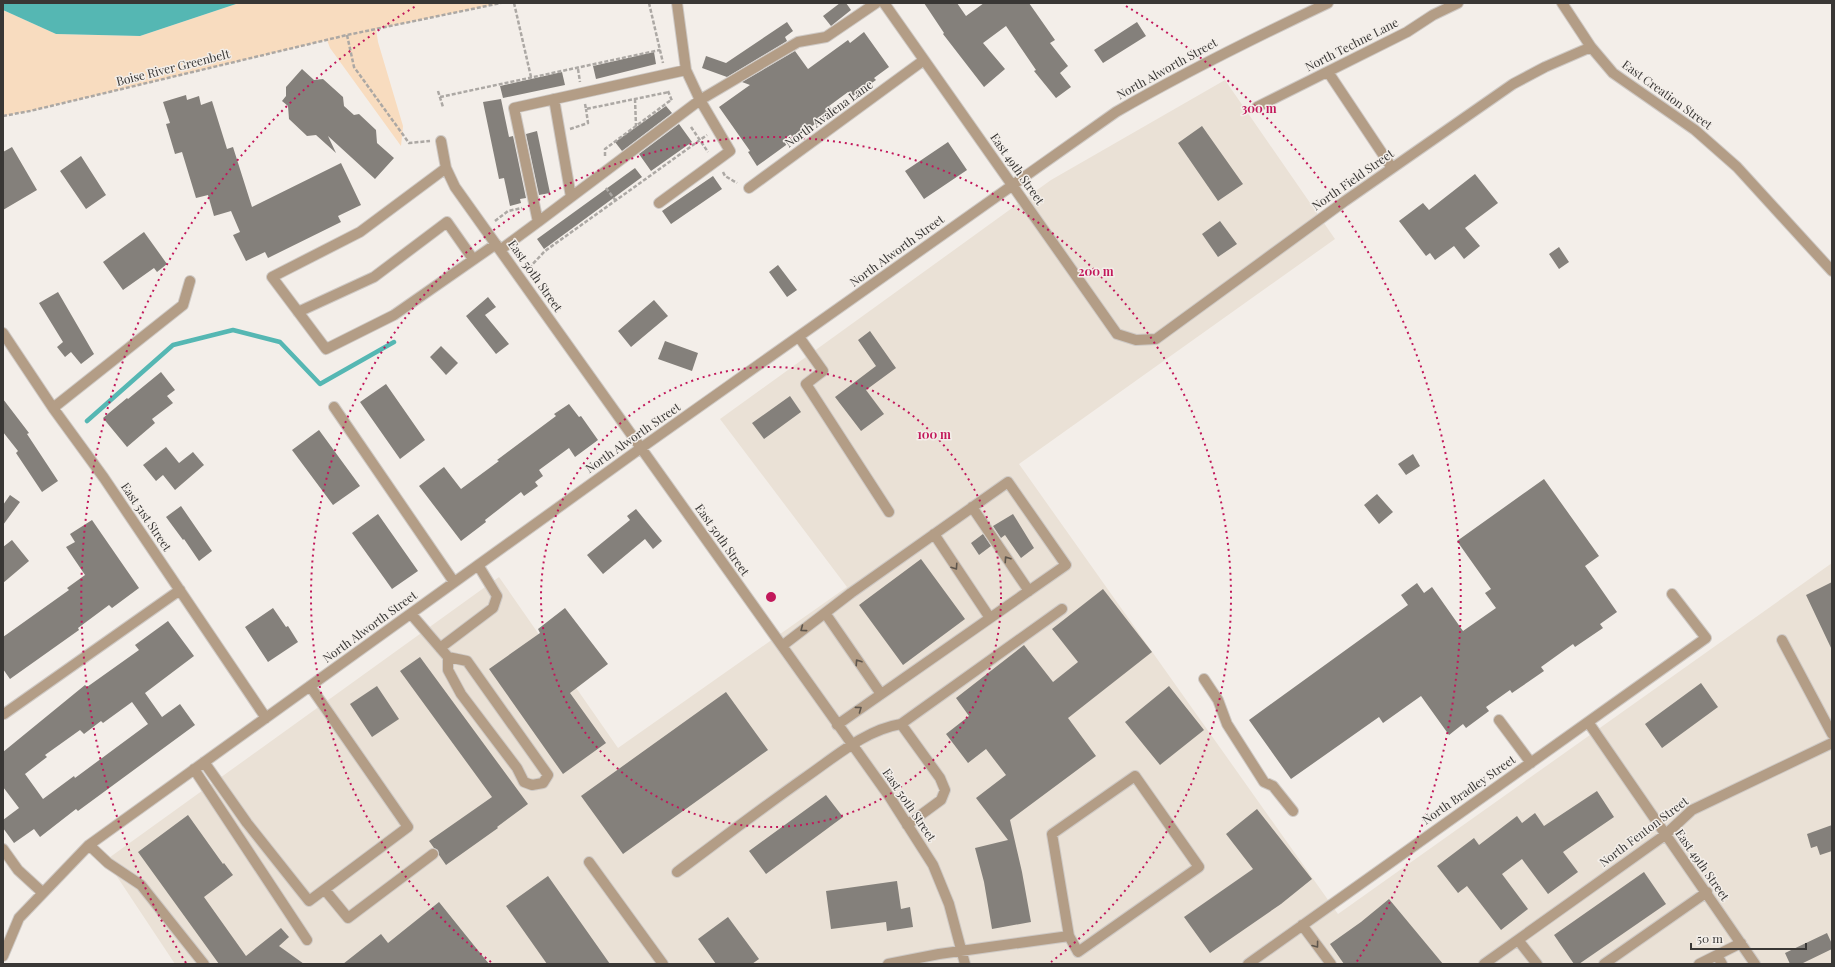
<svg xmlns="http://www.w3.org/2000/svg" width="1835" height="967" font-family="'Playfair Display',serif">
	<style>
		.built { fill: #eae1d6 }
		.green { fill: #f8dcbf }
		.water { fill: #55b7b3 }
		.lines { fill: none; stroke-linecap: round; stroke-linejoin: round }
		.stream { stroke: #55b7b3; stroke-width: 4.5 }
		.building { fill: #84807b; fill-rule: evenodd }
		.minor-casing { stroke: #cec9c5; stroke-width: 12 }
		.path { stroke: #aca8a4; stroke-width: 2.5; stroke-dasharray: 4 2; stroke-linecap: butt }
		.minor { stroke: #b39d86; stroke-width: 10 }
		.oneway { stroke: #5e564d }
		.ring { fill: none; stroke: #c2185b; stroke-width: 2; stroke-dasharray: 2 4 }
		.labels { text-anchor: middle; stroke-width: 3; stroke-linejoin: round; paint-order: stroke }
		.street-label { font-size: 12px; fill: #393735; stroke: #f3eee9 }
		.centre { fill: #c2185b; stroke: #f3eee9; stroke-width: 2 }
		.ring-label { font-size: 12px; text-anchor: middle; font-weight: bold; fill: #c2185b; stroke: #f3eee9; stroke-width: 3; stroke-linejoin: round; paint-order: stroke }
	</style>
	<rect width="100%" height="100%" fill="#f3eee9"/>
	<!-- built -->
	<path class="built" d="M1225,80L1335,239L1019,464L1338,914L1832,563V964H175L106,860L499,577L618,748L847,587L720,419L1051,180Z"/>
	<!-- green -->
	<path class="green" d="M239,3H501L376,29L378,42L403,126L401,146L330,48L327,40L30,111L3,116V10L56,34L140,36Z"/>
	<!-- water -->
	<path class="water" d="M3,3H239L140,36L56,34L3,10Z"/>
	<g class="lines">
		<!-- stream -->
		<path class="stream" d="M87,421L173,345L233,330L280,342L320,384L394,342"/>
	</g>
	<!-- building -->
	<path class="building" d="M840,3H846L851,10L831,26L823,16Z
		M924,3H957L966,16L984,3H1029L1055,40L1050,43L1068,66L1060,73L1071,87L1056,98L1034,71L1036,70L1006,26L983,43L1005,69L984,87L943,34L944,33Z
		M787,22L793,31L785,37L787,41L727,77L702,68L706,56L726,63Z
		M1137,22L1146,36L1103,63L1094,50Z
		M864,32L889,67L874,78L876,80L853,96L848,92L829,106L833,111L757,166L748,152L750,151L719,107L750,85L742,82L795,51L808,69L848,40L850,43Z
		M654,52L656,64L596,79L593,66Z
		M302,69L314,80L323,79L343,97L344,106L354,115L359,114L376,130L377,143L394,158L375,179L328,136L336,153L316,135L307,136L289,119L288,106L282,101L286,96V87Z
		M562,72L565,85L503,98L500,86Z
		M186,95L187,100L199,96L201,105L212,101L227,149L233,147L252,207L341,163L361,205L338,216L341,222L268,258L265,252L246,261L233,235L240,232L231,211L214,216L208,195L196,198L182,152L175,154L166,124L170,123L163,102Z
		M501,99L509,137L513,136L526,198L520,199L521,203L510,206L504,178L499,179L483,102Z
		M666,106L672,113L622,151L615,142Z
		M679,124L692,142L651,171L639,154Z
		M1202,126L1243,184L1218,201L1178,143Z
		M537,131L550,193L539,195L526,134Z
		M948,142L967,170L924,199L905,171Z
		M12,147L37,190L3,210V152Z
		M81,156L106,195L86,209L60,171Z
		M635,168L642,177L544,249L537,239Z
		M1475,174L1498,203L1465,228L1480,246L1464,259L1454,246L1435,260L1430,253L1426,256L1399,221L1423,203L1429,210Z
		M713,176L722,189L671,224L662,211Z
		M1220,221L1237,244L1218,257L1202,234Z
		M144,232L167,264L157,272L154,268L123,290L103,262Z
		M1559,247L1569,262L1559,269L1549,254Z
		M778,265L797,290L787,297L769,272Z
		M58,292L94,354L81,364L71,352L65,357L57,347L63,342L39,303Z
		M488,297L496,307L485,315L509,344L496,354L466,316Z
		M654,300L668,316L631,347L618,331Z
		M870,331L896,368L866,390L884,414L861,431L835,397L876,366L858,340Z
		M665,341L698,353L692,371L658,359Z
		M441,346L458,363L446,375L430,357Z
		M161,372L175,390L167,396L173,403L152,419L155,423L127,447L103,418L127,398L128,399Z
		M386,384L425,440L400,459L360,402Z
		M790,396L801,412L764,439L752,423Z
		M3,399L29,433L27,434L58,481L42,492L16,453L18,451L3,432Z
		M569,404L579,417L581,416L598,440L575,457L569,448L539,470L543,476L535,482L538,486L524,496L521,492L485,520L486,522L461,541L419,486L444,467L461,489L499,461L497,460L556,416L554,414Z
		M319,430L360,486L333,505L292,450Z
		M166,447L179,463L193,452L204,465L175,490L163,475L156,481L143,465Z
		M1413,454L1420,466L1406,475L1398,464Z
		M1544,479L1599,556L1585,566L1617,612L1600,624L1603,628L1575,647L1573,644L1541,667L1544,671L1512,693L1510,690L1486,707L1489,711L1466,728L1463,724L1449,735L1421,696L1383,723L1379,717L1291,779L1249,720L1408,605L1401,595L1417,583L1424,593L1432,587L1463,631L1496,608L1485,593L1491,589L1457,541Z
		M1377,494L1393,512L1379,524L1364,505Z
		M10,495L20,502L3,525V505Z
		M181,506L212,551L199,561L184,539L183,540L166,517Z
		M636,509L662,541L653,549L645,539L603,574L587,555L630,520L627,516Z
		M378,514L418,571L392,589L352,533Z
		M1013,514L1034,548L1021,558L1005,535L1001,538L993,526Z
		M92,520L139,588L112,608L109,605L78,628L79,630L10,679L3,669V637L69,590L67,588L85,575L66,547L75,542L70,534Z
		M983,534L991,546L979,555L971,543Z
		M12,540L29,561L3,583V547Z
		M921,559L965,619L903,665L859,605Z
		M1832,582V650L1806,595Z
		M1103,589L1152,652L1068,718L1096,756L1010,820L1022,872L1031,922L992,929L984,882L975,848L1008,840L976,798L1006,775L986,749L968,763L946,734L969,716L956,698L1024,645L1053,682L1078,662L1052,629Z
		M273,608L286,627L288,626L298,642L268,662L245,627Z
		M565,608L608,664L570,693L606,743L563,774L489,669L540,633L538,629Z
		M168,621L194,656L145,693L162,717L180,704L195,725L78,811L76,809L40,837L34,829L14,843L3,828V820L19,808L3,787V752L85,685L87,687L139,650L135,645ZM132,702L148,724L75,778L74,776L43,799L25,774L47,757L45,755L80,730L84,734L101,721L103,723Z
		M420,657L528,804L497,827L498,828L446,865L439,855L438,850L434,848L429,841L492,797L400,671Z
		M1701,683L1718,707L1662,748L1645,724Z
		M377,686L399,719L372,737L350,704Z
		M1169,686L1204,730L1160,765L1125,722Z
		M726,692L768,750L623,854L581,796Z
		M1597,791L1614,817L1563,852L1578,872L1548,894L1522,859L1502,874L1528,909L1501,930L1467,886L1458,893L1437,866L1474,838L1479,845L1517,816L1522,823L1535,813L1544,826Z
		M826,795L843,817L766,874L749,851Z
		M1257,809L1312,879L1281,904L1210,953L1184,917L1253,869L1226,834Z
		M188,815L223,864L224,863L233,875L204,897L246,956L281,928L289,937L279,946L304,964H219L138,852Z
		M1832,825V851L1820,855L1817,846L1811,848L1807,834Z
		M1644,872L1666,904L1579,964H1574L1554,935Z
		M548,876L610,964H547L506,906Z
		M897,881L901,909L910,907L913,927L887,931L886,922L831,929L826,891Z
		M1389,899L1443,964H1344L1330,944L1361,922Z
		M439,902L489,964H343L381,934L388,943Z
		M728,917L759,959L752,964H716L698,939Z
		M1827,933L1832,944V949L1801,964H1790L1785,953Z"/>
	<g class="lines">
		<defs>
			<path id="minor" d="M677,3L686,70
				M884,3L1117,334L1136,340L1156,339L1345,201L1513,84L1545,67L1591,47
				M1562,3L1591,47L1613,73L1695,130L1737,167L1832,271
				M1328,72L1392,168
				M554,99L571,197
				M1257,107L1407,32L1433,15L1458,3
				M441,141L446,168L455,187L889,796L933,865L949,904L965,964
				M446,168L360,232L272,277L326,349L394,315L496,244
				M749,188L924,60
				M538,222L700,100L730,151L659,203
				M500,250L538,222L514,108L686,70L700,100L798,42L826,37L876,3
				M298,312L374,277L447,222L473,259
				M3,333L53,408L104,478L266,718
				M799,337L823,371L806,384L889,512
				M334,407L454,582
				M53,408L183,305L190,281
				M972,507L1029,591
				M934,534L990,618
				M825,613L881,694
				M411,614L448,657V670L461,694L517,768L524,782L532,785L543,783L548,775L467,661L448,657
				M1782,640L1832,734
				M782,646L851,593L1008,482L1066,565L837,725
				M440,648L493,608L497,596L478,565
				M1204,679L1218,700L1227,724L1264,782L1273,786L1293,811
				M4,714L180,590
				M1499,720L1531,763
				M1588,722L1755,964
				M901,724L1062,609
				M204,762L247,823L309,901L408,827L310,686
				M194,769L307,940
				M89,845L108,863L141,885L204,964
				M3,849L18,870L42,892
				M589,862L663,964
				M677,872C720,840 762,808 806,777C835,757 865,730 901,724L940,778L945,790L941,800L907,825
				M325,890L348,918L433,854
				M1302,925L1331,964
				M1518,940L1537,964
				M1717,955L1722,964
				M3,956L19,918L89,845L641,448L1116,112C1185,72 1256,37 1328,3
				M888,964L939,954L1069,936L1052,834L1135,776L1199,867L1078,952L1069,936
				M1248,964L1706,638L1672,594
				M1484,964L1665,835L1692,810L1832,743
				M1604,964L1707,892
				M1699,964L1741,943"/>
		</defs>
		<!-- minor casing -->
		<use href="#minor" class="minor-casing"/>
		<!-- path -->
		<path class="path" d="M514,3L531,77
			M649,3L663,63
			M347,35L354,67L409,143L430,141
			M578,69L580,82
			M438,91L443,107
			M668,91L672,101
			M440,97L660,50
			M635,99L636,126
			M585,104L586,109L669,92
			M3,116L30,111L347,35L501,3
			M691,127L708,152
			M570,129L588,123L586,109
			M605,156V149L671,100
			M723,172L725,176L737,183
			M606,188L616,201
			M495,221L508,211L522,208
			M529,268L545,251L707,135"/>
		<!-- minor -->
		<use href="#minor" class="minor"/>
	</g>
	<!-- one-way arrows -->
	<defs><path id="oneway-chevron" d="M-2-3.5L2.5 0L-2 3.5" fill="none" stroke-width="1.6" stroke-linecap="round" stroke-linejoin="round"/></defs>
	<g class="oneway">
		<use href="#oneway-chevron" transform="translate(1007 559) rotate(-124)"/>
		<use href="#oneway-chevron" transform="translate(955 567) rotate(56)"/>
		<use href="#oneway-chevron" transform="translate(803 629) rotate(143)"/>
		<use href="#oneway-chevron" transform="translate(858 662) rotate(-124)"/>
		<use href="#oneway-chevron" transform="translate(859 709) rotate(-36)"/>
		<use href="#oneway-chevron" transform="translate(1316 945) rotate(53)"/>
	</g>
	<!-- distance rings -->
	<g class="ring">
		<circle cx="771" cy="597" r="230"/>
		<path d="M491 962A460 460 0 1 1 1051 962"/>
		<path d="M186 963A690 690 0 0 1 416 6M1126 6A690 690 0 0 1 1356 963"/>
	</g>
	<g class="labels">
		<!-- street labels -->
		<g class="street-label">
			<text transform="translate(1352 45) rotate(-27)" y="4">North Techne Lane</text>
			<text transform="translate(173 68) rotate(-14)" y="4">Boise River Greenbelt</text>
			<text transform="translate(1167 69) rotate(-29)" y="4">North Alworth Street</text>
			<text transform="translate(1667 95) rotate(36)" y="4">East Creation Street</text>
			<text transform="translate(829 114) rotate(-36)" y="4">North Avalena Lane</text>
			<text transform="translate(1017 169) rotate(55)" y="4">East 49th Street</text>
			<text transform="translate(1353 180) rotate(-35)" y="4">North Field Street</text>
			<text transform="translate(897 251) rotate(-36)" y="4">North Alworth Street</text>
			<text transform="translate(535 276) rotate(55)" y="4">East 50th Street</text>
			<text transform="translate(633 438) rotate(-35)" y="4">North Alworth Street</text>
			<text transform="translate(146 517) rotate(56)" y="4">East 51st Street</text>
			<text transform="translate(722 540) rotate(55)" y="4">East 50th Street</text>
			<text transform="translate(370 627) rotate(-36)" y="4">North Alworth Street</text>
			<text transform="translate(1469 790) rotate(-35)" y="4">North Bradley Street</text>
			<text transform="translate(909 805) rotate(56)" y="4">East 50th Street</text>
			<text transform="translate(1644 832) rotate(-37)" y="4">North Fenton Street</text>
			<text transform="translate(1702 865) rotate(55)" y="4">East 49th Street</text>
		</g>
	</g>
	<circle cx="771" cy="597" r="6" class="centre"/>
	<g class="ring-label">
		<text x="1259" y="113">300 m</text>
		<text x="1096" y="276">200 m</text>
		<text x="934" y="439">100 m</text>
	</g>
	<!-- border -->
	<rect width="1835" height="967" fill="none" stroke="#393735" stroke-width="8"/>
	<!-- scale -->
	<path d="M1691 943v6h115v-6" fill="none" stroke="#393735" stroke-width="2"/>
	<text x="1697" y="943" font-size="12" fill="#393735" stroke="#f3eee9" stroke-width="3" paint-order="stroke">50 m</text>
</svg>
